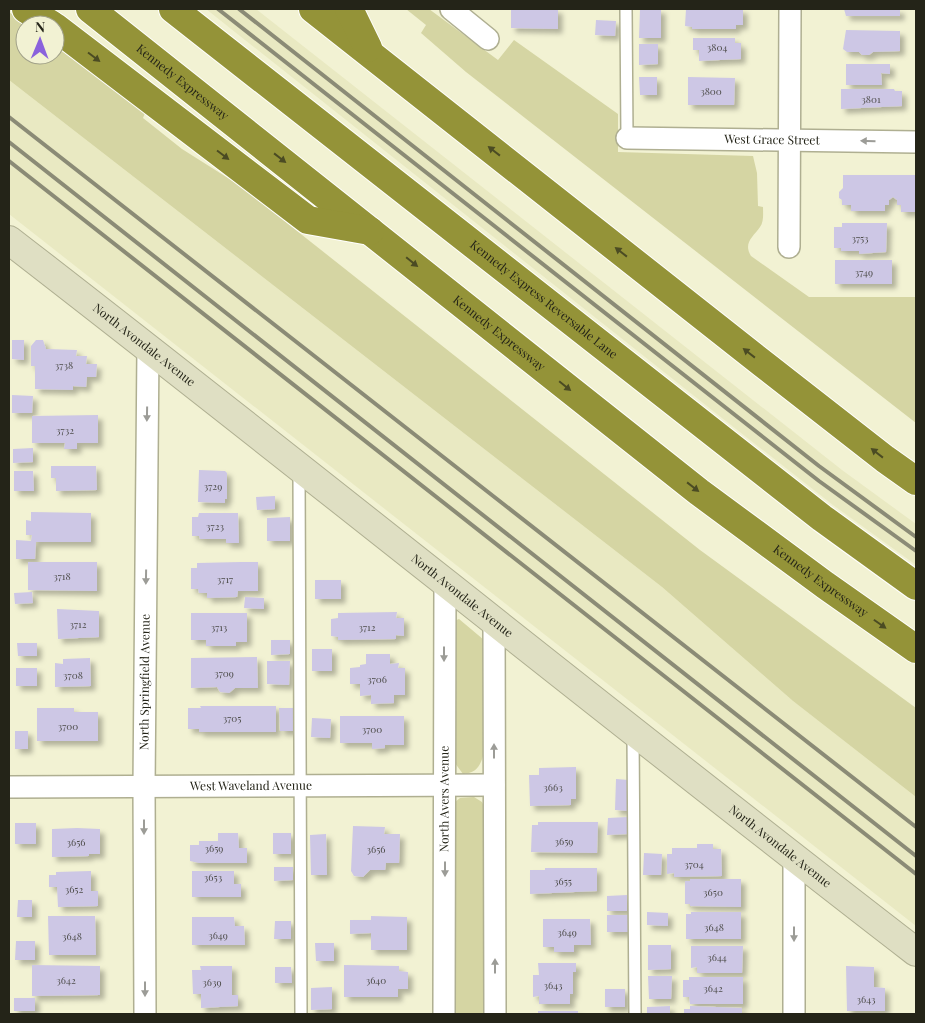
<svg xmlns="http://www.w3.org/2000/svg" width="925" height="1023" font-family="'Playfair Display',serif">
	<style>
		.built { fill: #e9e9c2 }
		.green { fill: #d5d5a3 }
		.building { fill: #cdc7e5; filter: url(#shadow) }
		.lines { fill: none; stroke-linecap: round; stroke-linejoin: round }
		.lane-casing { stroke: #afaf91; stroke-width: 14 }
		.street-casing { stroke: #afaf91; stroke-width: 24 }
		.secondary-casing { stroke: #afaf91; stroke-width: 30 }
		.highway-casing { stroke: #fff; stroke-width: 30 }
		.lane { stroke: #fff; stroke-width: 11 }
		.street { stroke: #fff; stroke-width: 21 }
		.secondary { stroke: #dfdfc3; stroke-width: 28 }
		.highway { stroke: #949338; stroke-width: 28 }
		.rail { stroke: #8b8b76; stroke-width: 4 }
		.oneway { fill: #4b4b23 }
		.oneway2 { fill: #9c9c97 }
		.labels { text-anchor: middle; stroke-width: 5; stroke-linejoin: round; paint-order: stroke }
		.number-label { font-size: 10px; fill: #4e4d4b }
		.street-label { font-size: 12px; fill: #242418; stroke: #f2f2d3 }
	</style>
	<defs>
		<filter id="shadow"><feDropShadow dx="4.5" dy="4.5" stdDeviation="2.5" flood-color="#0004"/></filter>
	</defs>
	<rect width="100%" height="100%" fill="#f2f2d3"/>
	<!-- built -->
	<path class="built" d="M206,9H256L842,470L916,524V565L833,505L722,418Z
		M9,80L662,587L793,701L916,797V926L9,214Z"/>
	<!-- green -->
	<path class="green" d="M406,9H429L498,60L514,40L618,114V152L753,156L757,173L758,206L763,207C763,213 764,222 760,227C753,237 743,243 751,256L809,297H916V423L466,72L421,33L426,25Z
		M9,12L27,25H25V55H55V45L145,113L143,118L182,149L239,185L700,550L916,708V797L793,701L662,587L9,80Z
		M459,619L484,640V752C481,765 477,773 463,774L452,759L454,621Z
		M474,797L482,802L486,810L487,1014H450L455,802L460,798Z"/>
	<!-- building -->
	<path class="building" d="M511,9H558V29L511,28Z
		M640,9H661V38H639Z
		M686,9H743V25H736V29H692V27L685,26Z
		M844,9H900V16H846Z
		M596,20L616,21L615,36L595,35Z
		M846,30L900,31V51L873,52L869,55H862L859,52H847L843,49Z
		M693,38H735V43H741V59L699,61V50H693Z
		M639,44H658V64L639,65Z
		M846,64H890V74L881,73L882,85H846Z
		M639,77H657V95H640Z
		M688,77L735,78L734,105H688Z
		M841,89H894L895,91H902V106L841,109Z
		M843,175H916V212H901V205H897V200L893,197L889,200V205H885V211H851V205H842V200L839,198V192L843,188Z
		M842,223H887L886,252L859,254V251H841V248H834V227H842Z
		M835,260H892V284H835Z
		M12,340H24V360L12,359Z
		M36,340H43L46,349L77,350L76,356H87L86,364H97L96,377H87L86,387L73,386V390L35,389V366H31V346Z
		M12,395L33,396L32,413H12Z
		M98,415V443H77V449H64L65,443H32V416Z
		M33,448V462L13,463V449Z
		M51,466H96L97,490L56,491V478H51Z
		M199,470L225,471L227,473V499H225V503L198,502Z
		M14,471H33L34,491H14Z
		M275,496V509L257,510L256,497Z
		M31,512L91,513V542H36L35,559H16V540L31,541L32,535H26V520L31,521Z
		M199,513H238L239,543H226V539H200L199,536H192V517H198Z
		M290,517V541H267V518Z
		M28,562H97V591L28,590Z
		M241,562H258V591H238L237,597L207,598V593H199L198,589H191V568H197V563Z
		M315,580H341V599H315Z
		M32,592L33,603L15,604L14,593Z
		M245,597L264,598V609L244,608Z
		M57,609L99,611V637L58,639Z
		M397,612L396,618H404V636L396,635V639L338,640V637L331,636V619L338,618V613Z
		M191,613H247V642H236V646H206V640H191Z
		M271,640H290V654L271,655Z
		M17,643H37V656H18Z
		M312,649H332V671H312Z
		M366,654H390V664L399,663L398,668H405V695H394V703L371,704V695L360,696V684H350V668L360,667V665L366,664Z
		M257,657L258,688H235L229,693L220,692L217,687L191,688V658Z
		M90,658L91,686L55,687V663L63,664V659Z
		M267,661H290L289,685L267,684Z
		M16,668H37V686H16Z
		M200,706H276V732H199V729H188V708H201Z
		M37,708H74V712H98V741H37Z
		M279,708H295V731H280Z
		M340,716H404V745H385V748L372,749V743H340Z
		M312,718L331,719L330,738L311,737Z
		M15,731H28V749H15Z
		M576,767V799H571V805L530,806L529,775H539V768Z
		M616,779L629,780L628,811L615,810Z
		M627,817L628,834L607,835L608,818Z
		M538,822H598L597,853L531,852L532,825H538Z
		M15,823H36V844H15Z
		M353,826L385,827L384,834H400L399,863H386L385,870H370L363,877L354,876L351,871Z
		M77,828L100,829V854H89V856L52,857V829Z
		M218,833H238L239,848H247V863H199L190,861V845H199V841H218Z
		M273,833H291V854H273Z
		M326,834L327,875H311L310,835Z
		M697,844H713V849H721L722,876L674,877V873L667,874V854H672V848H697Z
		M644,853L662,854L661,875H643Z
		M274,867H293V880L274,881Z
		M545,868H597V891L530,894V870H545Z
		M91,871V891H98V906L58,907L57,887H49V875H56V872Z
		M192,871H234V884H241V897H192Z
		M690,879H741V907L690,906V904H685V881H690Z
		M627,895V911H607V896Z
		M18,900H32V917H17Z
		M647,912L668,913V926L647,925Z
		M691,912H741V939H686V914H691Z
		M607,915H628V932H607Z
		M48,916H95L96,955H49Z
		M371,916L407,917V950H371V933L350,934V920H371Z
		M192,917H234L235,926H244L245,945H192Z
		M543,919H590L591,945H574V952H554V947H543Z
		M275,921H291V939H274Z
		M16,941H35V960H15Z
		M315,943H334V961H316Z
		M648,945H671V969L648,970Z
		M691,946H743L742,973H697V967L691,968Z
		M538,963H576V972H573V994H570V1004H539V996L533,997V975H539Z
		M32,965L100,966V995L32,996Z
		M344,965L399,966V971L408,972V989H398V997H344Z
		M200,966H232V995H238V1006L201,1008V994H193L192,970H201Z
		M846,966L874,967V987L885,988V1011H847Z
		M275,967H291L292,983H275Z
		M648,976H672L671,999H649Z
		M689,977H743V1004H690L689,997H683V980H689Z
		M332,987V1009L311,1010V988Z
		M605,989H625V1007H605Z
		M14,998H35V1011H14Z
		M670,1006V1014H647V1007Z
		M690,1006L742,1008V1014H684V1009H690Z
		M538,1011H578V1014H538Z"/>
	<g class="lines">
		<defs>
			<path id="lane" d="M626,9L627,138
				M299,471L301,1014
				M633,734L635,1014"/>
			<g id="street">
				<path d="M451,9L488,39"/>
				<path id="s1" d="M627,138L916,142"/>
				<path d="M789,247L790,9"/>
				<path d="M494,621L495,1014"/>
				<path id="s2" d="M9,787L494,785"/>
				<path d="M794,858V1014"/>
				<path id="s3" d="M145,1014L144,787L148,348"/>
				<path id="s4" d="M444,1014L445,583"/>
			</g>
			<g id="secondary">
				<path id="s5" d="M9,240C313,475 611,717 916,952"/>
			</g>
			<g id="highway">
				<path d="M26,9L52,25"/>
				<path id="s6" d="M90,9L699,492L825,585L916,649"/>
				<path id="s7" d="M173,9L822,518L916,586"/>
				<path d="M313,9L762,363L885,459L916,481"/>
				<path d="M349,9L368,48"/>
				<path d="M55,27L308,220L370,231"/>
			</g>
		</defs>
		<!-- lane casing -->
		<use href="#lane" class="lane-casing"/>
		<!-- street casing -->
		<use href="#street" class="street-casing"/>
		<!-- secondary casing -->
		<use href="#secondary" class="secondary-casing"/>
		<!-- highway casing -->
		<use href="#highway" class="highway-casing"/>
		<!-- lane -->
		<use href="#lane" class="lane"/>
		<!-- street -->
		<use href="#street" class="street"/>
		<!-- secondary -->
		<use href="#secondary" class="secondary"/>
		<!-- highway -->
		<use href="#highway" class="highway"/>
		<!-- rail -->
		<path class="rail" d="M218,9L819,481L916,551
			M239,9L819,466L916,537
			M9,117L916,827
			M9,142L916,856
			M9,161L916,874"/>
	</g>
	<!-- one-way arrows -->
	<defs><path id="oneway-solid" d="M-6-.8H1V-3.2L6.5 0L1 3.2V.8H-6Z" transform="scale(1.25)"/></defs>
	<g class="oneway">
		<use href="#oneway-solid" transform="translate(94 57) rotate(37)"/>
		<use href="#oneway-solid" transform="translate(494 151) rotate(-142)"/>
		<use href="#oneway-solid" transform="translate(223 155) rotate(37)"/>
		<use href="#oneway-solid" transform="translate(280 158) rotate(38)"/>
		<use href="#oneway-solid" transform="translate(621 252) rotate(-142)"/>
		<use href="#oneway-solid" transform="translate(412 262) rotate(39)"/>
		<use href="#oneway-solid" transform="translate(749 353) rotate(-142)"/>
		<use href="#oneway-solid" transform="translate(565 386) rotate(39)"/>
		<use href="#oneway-solid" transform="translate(877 453) rotate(-142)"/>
		<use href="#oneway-solid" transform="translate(693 487) rotate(38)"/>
		<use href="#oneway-solid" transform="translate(880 624) rotate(35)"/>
	</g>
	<g class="oneway2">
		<use href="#oneway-solid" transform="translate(868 141) rotate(-179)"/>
		<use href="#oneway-solid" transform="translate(147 414) rotate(91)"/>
		<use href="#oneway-solid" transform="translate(146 577) rotate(91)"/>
		<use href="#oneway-solid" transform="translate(444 654) rotate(90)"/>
		<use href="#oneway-solid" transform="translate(494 751) rotate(-90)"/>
		<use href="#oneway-solid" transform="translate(144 827) rotate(90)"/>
		<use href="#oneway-solid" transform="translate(445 869) rotate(90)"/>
		<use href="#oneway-solid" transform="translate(794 934) rotate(90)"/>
		<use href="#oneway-solid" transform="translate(495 966) rotate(-90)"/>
		<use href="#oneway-solid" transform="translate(145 989) rotate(90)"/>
	</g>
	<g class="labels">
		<!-- number labels -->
		<g class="number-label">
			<text x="717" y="51">3804</text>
			<text x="711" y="95">3800</text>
			<text x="871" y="103">3801</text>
			<text x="860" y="242">3753</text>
			<text x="864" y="276">3749</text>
			<text x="64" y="369">3738</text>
			<text x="65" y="434">3732</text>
			<text x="213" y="490">3729</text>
			<text x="215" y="530">3723</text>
			<text x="62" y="580">3718</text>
			<text x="225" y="583">3717</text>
			<text x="78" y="628">3712</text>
			<text x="219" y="631">3713</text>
			<text x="367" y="631">3712</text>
			<text x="224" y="677">3709</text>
			<text x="73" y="679">3708</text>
			<text x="377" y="683">3706</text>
			<text x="232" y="722">3705</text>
			<text x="68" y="730">3700</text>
			<text x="372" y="733">3700</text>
			<text x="553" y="791">3663</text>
			<text x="564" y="845">3659</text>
			<text x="76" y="846">3656</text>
			<text x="214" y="852">3659</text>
			<text x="376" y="853">3656</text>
			<text x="694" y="868">3704</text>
			<text x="213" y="881">3653</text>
			<text x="563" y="885">3655</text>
			<text x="74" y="893">3652</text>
			<text x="713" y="896">3650</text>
			<text x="714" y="931">3648</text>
			<text x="567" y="936">3649</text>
			<text x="218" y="939">3649</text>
			<text x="72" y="940">3648</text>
			<text x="717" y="961">3644</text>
			<text x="66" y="984">3642</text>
			<text x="376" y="984">3640</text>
			<text x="212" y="986">3639</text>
			<text x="553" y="989">3643</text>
			<text x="713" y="992">3642</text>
			<text x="866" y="1003">3643</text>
		</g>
		<!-- street labels -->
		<g class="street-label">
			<text dy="4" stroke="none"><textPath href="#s6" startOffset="118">Kennedy Expressway</textPath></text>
			<text dy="4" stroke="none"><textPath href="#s1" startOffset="145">West Grace Street</textPath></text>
			<text dy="4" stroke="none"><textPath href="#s7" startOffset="471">Kennedy Express Reversable Lane</textPath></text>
			<text dy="4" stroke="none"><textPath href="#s6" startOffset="522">Kennedy Expressway</textPath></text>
			<text dy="4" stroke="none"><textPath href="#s5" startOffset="171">North Avondale Avenue</textPath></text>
			<text dy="4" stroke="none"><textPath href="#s6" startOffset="928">Kennedy Expressway</textPath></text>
			<text dy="4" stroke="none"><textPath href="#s5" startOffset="576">North Avondale Avenue</textPath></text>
			<text dy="4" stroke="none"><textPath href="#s3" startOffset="332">North Springfield Avenue</textPath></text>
			<text dy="4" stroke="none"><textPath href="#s2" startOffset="242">West Waveland Avenue</textPath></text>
			<text dy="4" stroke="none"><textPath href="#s4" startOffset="215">North Avers Avenue</textPath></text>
			<text dy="4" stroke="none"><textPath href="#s5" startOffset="981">North Avondale Avenue</textPath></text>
		</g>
	</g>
	<!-- border -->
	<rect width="925" height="1023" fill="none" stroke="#242418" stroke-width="20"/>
	<!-- north arrow -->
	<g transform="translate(40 40) rotate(1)"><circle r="24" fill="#f2f2d3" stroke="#a0a088"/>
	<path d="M0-4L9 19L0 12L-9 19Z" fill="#8a62dc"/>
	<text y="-8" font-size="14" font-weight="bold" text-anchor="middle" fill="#242418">N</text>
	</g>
</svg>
